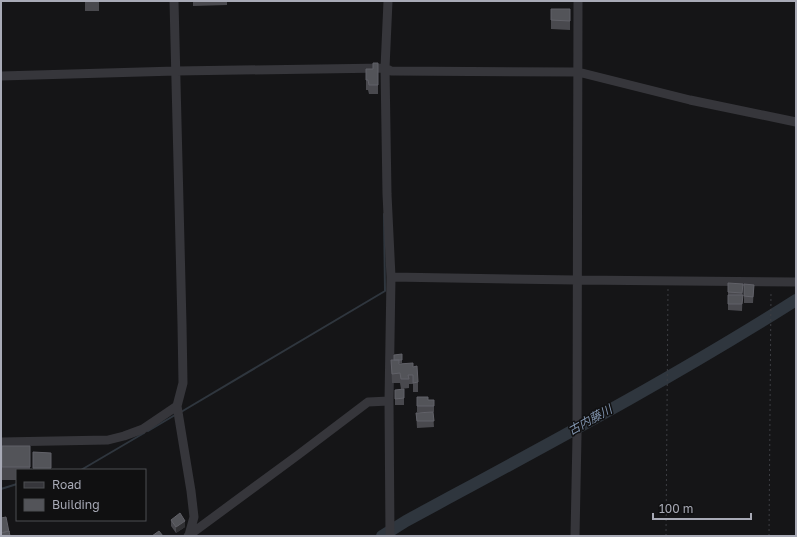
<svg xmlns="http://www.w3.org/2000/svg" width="797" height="537" font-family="'Golos Text','Noto Sans JP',sans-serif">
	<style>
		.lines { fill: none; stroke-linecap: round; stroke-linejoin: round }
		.stream { stroke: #2f363e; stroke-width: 2 }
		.river { stroke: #2f363e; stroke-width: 12 }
		.path { stroke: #3c3d42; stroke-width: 1; stroke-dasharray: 2 3; stroke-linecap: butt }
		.minor { stroke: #36363b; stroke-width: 9 }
		.wall { fill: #49494e }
		.shaded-wall { fill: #303033 }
		.building { fill: #535459; stroke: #616168 }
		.labels { text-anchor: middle; stroke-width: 3; stroke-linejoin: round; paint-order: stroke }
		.water-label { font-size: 12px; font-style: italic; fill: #8194ae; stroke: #101011 }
	</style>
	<rect width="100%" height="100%" fill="#151517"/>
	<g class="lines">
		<!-- stream -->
		<path class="stream" d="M181,412L385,291L384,214
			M148,431L175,415
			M81,470L144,433
			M1,489L17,484"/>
		<!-- river -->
		<path class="river" d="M382,536L406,521C537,450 670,380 796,300"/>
		<!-- path -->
		<path class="path" d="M666,536L668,288
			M769,536L771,291"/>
		<!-- minor -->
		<path class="minor" d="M174,1L182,324L183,383L177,406L191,491L194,517L189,535
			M388,1L385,68L387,194L391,277L389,401L390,536
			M1,76L176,71L385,68L391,71L578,72L690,100L796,122
			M391,277L576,280L796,282
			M1,442L108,440L124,436L143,429L177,406
			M188,536L298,455L368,402L389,401
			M575,536L577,436L578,1"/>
	</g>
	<!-- wall -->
	<path class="wall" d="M85,1H99V11H85Z
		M193,1H227V5L193,6Z
		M551,9H570V30L551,29Z
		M378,63V94H369L368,90H366V69H373Z
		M743,284L742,311L728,310V292Z
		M744,284L754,285L753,303H744Z
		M402,354V363H399V364L413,367L418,382V392H413V384H409V388L401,389L400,383H392L391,360H394Z
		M395,390L404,398V405H395Z
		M417,397L428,400H434V412H417Z
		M433,412L434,427L417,428L416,413Z
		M2,446H30V470H17V480H2Z
		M33,452L51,453V470H33Z
		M171,520L185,527L176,533L171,526Z"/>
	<!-- shaded-wall -->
	<path class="shaded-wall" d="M185,521V527L176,533V527Z"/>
	<!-- building -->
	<path class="building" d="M551,9H570V21L551,20Z
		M373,63H378V85H369L368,80H366V69H373Z
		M728,283L743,284L742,293L728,292Z
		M744,284L754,285L753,297L744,296Z
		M728,295H743L742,304H728Z
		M402,354V360H394V355Z
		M391,360H399V364L413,363V367L417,366L418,382L413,383V375H408L409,379H401L400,373L392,374Z
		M404,389V398L395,399V390Z
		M417,397H428V400H434V406H417Z
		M433,412L434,421H417L416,413Z
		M2,446H30V467H2Z
		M33,452L51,453V468H33Z
		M180,513L185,521L176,527L171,520Z
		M6,517L9,532V531L1,533V518Z
		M9,531L10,536H1V533Z
		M159,531L163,536H152Z"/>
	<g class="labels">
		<!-- water labels -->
		<g class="water-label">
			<text transform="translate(590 420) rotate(-29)" y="4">古内藤川</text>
		</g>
	</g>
	<!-- border -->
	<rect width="797" height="537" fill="none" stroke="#a8aab6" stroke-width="4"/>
	<!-- legend -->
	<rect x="16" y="469" width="130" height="52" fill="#101011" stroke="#4d4e53"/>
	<rect x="24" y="482" width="20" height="6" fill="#36363b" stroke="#4d4e53"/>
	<text x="52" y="489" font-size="12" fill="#a8aab6">Road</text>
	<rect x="24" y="499" width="20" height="12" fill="#535459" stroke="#4d4e53"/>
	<text x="52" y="509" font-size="12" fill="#a8aab6">Building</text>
	<!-- scale -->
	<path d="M653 513v6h98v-6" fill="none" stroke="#a8aab6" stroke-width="2"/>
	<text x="659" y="513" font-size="12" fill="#a8aab6" stroke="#101011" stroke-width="3" paint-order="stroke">100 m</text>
</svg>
